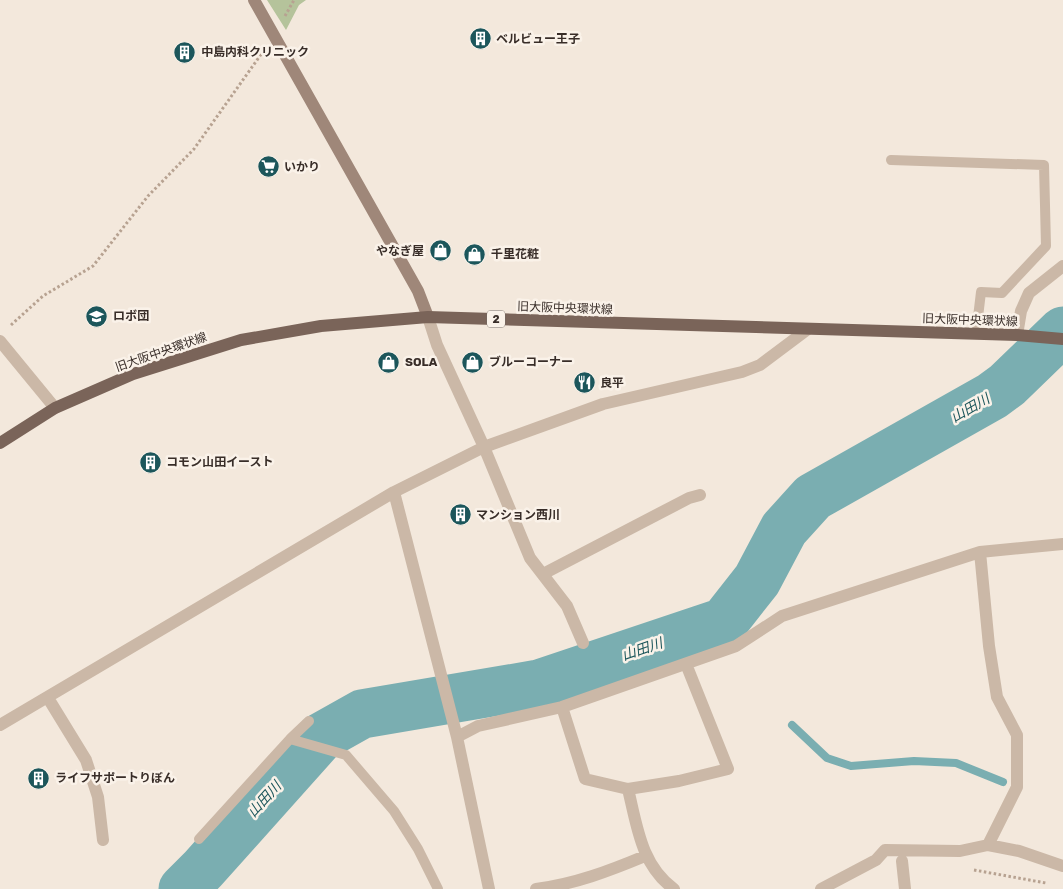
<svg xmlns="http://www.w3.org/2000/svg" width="1063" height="889" font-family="Rubik,'Noto Sans JP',sans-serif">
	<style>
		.green { fill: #b5c39b }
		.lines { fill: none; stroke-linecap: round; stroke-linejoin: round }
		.stream { stroke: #7aaeb1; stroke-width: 8 }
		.river { stroke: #7aaeb1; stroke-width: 49 }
		.path { stroke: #b7a291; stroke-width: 3; stroke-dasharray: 2.5 2.5; stroke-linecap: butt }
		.lane { stroke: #cbb8a7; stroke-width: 10 }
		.street { stroke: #cbb8a7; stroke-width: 12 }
		.secondary { stroke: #9f8779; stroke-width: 12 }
		.primary { stroke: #7a6459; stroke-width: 12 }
		.labels { text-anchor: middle; stroke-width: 5; stroke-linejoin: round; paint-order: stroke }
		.shield { fill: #faf2e9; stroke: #726862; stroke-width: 1 }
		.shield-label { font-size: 11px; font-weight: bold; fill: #382d28 }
		.poi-label { font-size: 12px; font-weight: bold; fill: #382d28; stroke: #faf2e9; text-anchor: start }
		.street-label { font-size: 12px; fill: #382d28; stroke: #faf2e9 }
		.water-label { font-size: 14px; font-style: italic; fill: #1c565b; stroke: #faf2e9 }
	</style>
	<rect width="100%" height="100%" fill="#f3e8dc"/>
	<!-- green -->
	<path class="green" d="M267,0H306L299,5L286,30Z"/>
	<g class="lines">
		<!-- stream -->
		<path class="stream" d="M792,725L827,758L851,766L914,761L956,763L1003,782"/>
		<!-- river -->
		<path class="river" d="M183,889L203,869L321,737L362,714L539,684L724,622L757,580L784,529L813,497L992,396L1007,385L1063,331"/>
		<!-- path -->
		<path class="path" d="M285,16L294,0
			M11,325L43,296L93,266L148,196L194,149L262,53
			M974,870L1046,883"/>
		<!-- lane -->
		<path class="lane" d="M891,160L1044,165L1046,246L1002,293L981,292L976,334
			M290,739L346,755L394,811L418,849L438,889
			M199,839L290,739L309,721"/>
		<!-- street -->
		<path class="street" d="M428,317L437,345L484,447L530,558L567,606L583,643
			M1017,335L1021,311L1029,293L1063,266
			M0,341L55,408
			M394,492L457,737L489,889
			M980,552L989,646L997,697L1017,735V787L988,845
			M543,574L689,498L700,495
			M48,698L86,760L98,797L103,840
			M562,707L585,779L628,789L679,781L728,769L686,664
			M0,725L394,492L484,447L603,404L742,372L760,365L808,329
			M457,737L478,726L562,707L602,693L736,646L782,616L980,552L1063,544
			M628,789C637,826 641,865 674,889
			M902,861L905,889
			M536,889C575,884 609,871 645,856
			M821,889L876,860L885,850L960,851L988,845L1019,851L1063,866"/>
		<!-- secondary -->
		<path class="secondary" d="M254,0L418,291L428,317"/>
		<!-- primary -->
		<path class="primary" d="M0,443L55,408L133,374L241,340L321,326L428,317L1017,335L1063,339"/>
	</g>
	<!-- icons -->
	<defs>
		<symbol id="building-disc" viewBox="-11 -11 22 22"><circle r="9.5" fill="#1c565b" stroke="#faf2e9"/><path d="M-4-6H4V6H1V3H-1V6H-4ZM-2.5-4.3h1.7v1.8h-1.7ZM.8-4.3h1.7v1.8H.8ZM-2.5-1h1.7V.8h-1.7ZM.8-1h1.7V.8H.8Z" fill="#fff"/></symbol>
		<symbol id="supermarket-disc" viewBox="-11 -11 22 22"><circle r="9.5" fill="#1c565b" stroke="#faf2e9"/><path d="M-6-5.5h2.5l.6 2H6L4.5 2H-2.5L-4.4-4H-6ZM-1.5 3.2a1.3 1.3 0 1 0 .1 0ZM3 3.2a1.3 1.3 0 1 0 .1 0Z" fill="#fff"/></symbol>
		<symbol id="shop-disc" viewBox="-11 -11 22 22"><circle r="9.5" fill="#1c565b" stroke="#faf2e9"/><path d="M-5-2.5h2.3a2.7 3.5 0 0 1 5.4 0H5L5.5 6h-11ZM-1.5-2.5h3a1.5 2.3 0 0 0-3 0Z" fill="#fff"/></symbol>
		<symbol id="school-disc" viewBox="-11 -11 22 22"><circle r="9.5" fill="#1c565b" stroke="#faf2e9"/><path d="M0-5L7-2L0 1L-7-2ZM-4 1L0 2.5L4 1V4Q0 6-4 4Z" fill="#fff"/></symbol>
		<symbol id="restaurant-disc" viewBox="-11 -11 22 22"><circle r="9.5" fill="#1c565b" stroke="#faf2e9"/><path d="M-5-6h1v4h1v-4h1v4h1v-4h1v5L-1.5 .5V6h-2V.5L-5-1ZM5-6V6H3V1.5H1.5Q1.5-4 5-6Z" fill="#fff"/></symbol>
	</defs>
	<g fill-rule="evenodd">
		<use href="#building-disc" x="468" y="26" width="25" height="25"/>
		<use href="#building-disc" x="172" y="40" width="25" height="25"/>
		<use href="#supermarket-disc" x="256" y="154" width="25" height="25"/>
		<use href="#shop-disc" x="428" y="238" width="25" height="25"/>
		<use href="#shop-disc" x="462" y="242" width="25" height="25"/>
		<use href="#school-disc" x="84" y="304" width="25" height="25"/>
		<use href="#shop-disc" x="376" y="350" width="25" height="25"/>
		<use href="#shop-disc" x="460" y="350" width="25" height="25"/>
		<use href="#restaurant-disc" x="572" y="370" width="25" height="25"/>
		<use href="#building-disc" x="138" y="450" width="25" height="25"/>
		<use href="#building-disc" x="448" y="502" width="25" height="25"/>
		<use href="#building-disc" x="26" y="766" width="25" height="25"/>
	</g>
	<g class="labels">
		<!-- shield labels -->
		<rect class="shield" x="487" y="310.5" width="18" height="17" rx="4"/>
		<g class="shield-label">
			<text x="496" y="323">2</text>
		</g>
		<!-- poi labels -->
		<g class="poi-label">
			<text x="496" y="43">ベルビュー王子</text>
			<text x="201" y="56">中島内科クリニック</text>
			<text x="284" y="171">いかり</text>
			<text x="424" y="255" text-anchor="end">やなぎ屋</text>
			<text x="491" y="258">千里花粧</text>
			<text x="113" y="320">ロボ団</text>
			<text x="405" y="366">SOLA</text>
			<text x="489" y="366">ブルーコーナー</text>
			<text x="600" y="387">良平</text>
			<text x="166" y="466">コモン山田イースト</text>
			<text x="476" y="519">マンション西川</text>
			<text x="55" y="782">ライフサポートりぼん</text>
		</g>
		<!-- street labels -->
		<g class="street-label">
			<text transform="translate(565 308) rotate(2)" y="4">旧大阪中央環状線</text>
			<text transform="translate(970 320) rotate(2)" y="4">旧大阪中央環状線</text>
			<text transform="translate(161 352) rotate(-19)" y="4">旧大阪中央環状線</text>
		</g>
		<!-- water labels -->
		<g class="water-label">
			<text transform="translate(970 408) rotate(-30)" y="5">山田川</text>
			<text transform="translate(642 649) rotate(-19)" y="5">山田川</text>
			<text transform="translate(264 799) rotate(-48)" y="5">山田川</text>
		</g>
	</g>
</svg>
